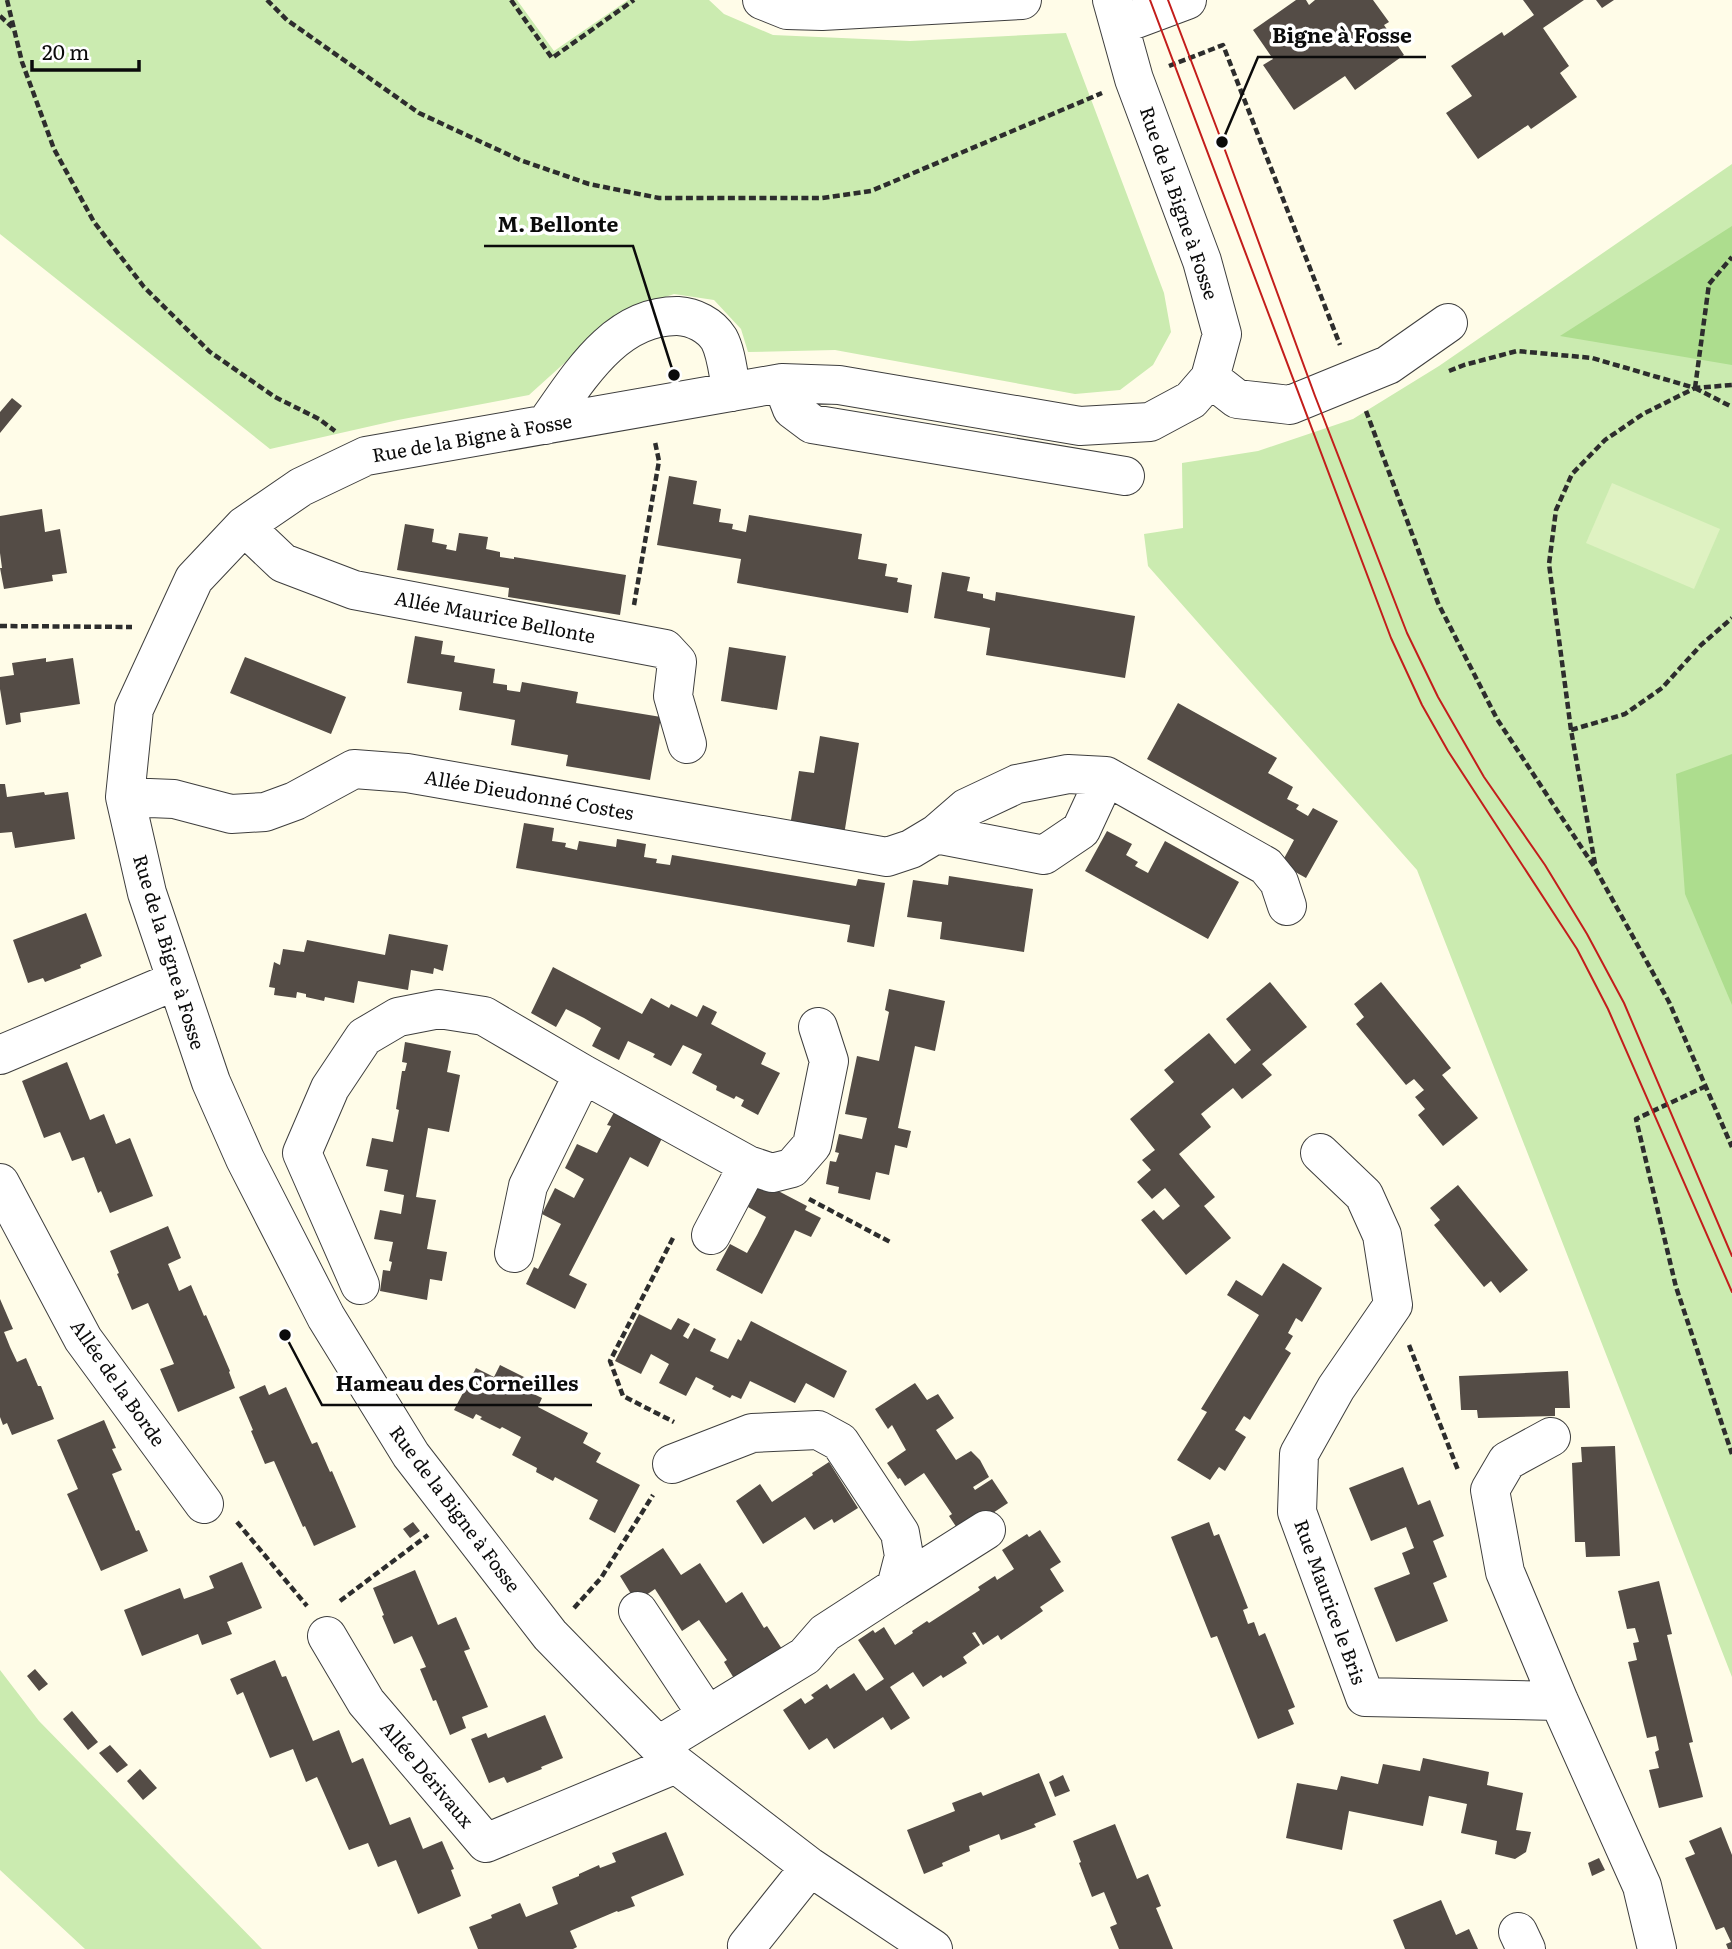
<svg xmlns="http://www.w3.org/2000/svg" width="1732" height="1949" font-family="Literata,serif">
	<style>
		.green { fill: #cbebb0 }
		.forest { fill: #addd8e }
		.pitch { fill: #dff2c2 }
		.building { fill: #544c46 }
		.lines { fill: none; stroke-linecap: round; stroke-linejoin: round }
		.minor-casing { stroke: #3e3e3e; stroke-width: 40 }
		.path { stroke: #2d2d2d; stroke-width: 4.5; stroke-dasharray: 7 3.5; stroke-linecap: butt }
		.minor { stroke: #fff; stroke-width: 38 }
		.tram { stroke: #c31d1b; stroke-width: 2 }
		.labels { text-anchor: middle; stroke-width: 7; stroke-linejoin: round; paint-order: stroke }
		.street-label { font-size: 19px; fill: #0b0b0b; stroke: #fff }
		.leader { fill: none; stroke: #0b0b0b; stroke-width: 2.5 }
		.callout-dot { fill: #0b0b0b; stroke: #fff; stroke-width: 2.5 }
		.callout-label { font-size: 21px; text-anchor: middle; font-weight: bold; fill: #0b0b0b; stroke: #fff; stroke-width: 7; stroke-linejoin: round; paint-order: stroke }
	</style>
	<rect width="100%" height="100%" fill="#fffce8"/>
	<!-- green -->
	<path class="green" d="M0,0H517L554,51L628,0H709L724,14L773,35L910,41L1066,33L1164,293L1171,332L1153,365L1120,390L1075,394L835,350L748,352L741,329L714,300L674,294L621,312L529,395L398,420L270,449L0,234Z
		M1732,164V1677L1417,870L1148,566L1144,534L1183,528L1182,463L1258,451L1353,419L1439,366Z
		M0,1670L39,1721L262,1949H85L0,1870Z"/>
	<!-- forest -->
	<path class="forest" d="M1732,226V365L1560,336Z
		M1732,754V1005L1685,894L1676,774Z"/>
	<!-- pitch -->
	<path class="pitch" d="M1612,483L1720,529L1694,589L1586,543Z"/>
	<!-- building -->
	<path class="building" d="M1296,0H1306L1309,5L1315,0H1373L1389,22L1384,25L1404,55L1355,90L1345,76L1294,110L1263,65L1273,59L1253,30Z
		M1523,0H1584L1543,28L1569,66L1560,73L1577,97L1531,129L1528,125L1478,159L1446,113L1472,96L1451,66L1502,32L1504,36L1534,15Z
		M1596,0H1614L1602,8Z
		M12,398L22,406L0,433V412Z
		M669,476L697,481L693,504L721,509L719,522L733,524L732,529L746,532L749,515L862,534L858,559L887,564L885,576L898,578L897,582L912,585L908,613L737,583L741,559L657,545Z
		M42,509L45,532L60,529L67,573L52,575L53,581L4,589L0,568H2L0,553V516Z
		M405,524L434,529L432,542L447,545L446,549L456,551L459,533L488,537L486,549L500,552V557L514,559V557L626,575L620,615L508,597L509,588L397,570Z
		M942,572L970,577L967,591L983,594V598L995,601L996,592L1135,616L1125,678L986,655L990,628L934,618Z
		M415,636L443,641L441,654L455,656L454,662L495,669L493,683L507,685V690L520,692L522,682L578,692L576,703L661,717L650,780L566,766L568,755L511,745L515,720L459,710L462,692L407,683Z
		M729,647L786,656L777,710L721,701Z
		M245,657L346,697L331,734L230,693Z
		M46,658V662L73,658L80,704L20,713L21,722L6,725L0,689V677L14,675L12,663Z
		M1178,703L1277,758L1268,773L1293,787L1287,799L1299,805L1296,809L1308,816L1313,808L1338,821L1306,878L1281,864L1294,840L1147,759Z
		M820,736L859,743L844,835L790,826L799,771L814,773Z
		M0,784H5L7,797L44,792L45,795L68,792L75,839L15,848L12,832L0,833Z
		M524,823L554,828L552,841L566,843L565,847L577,850L579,841L616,847L617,839L646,844L644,857L657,859L656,863L670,865L672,855L856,886L858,879L885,883L874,947L847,942L850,925L516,868Z
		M1107,831L1132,844L1126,855L1138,862L1135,866L1148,873L1165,841L1239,882L1208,939L1085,871Z
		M949,876L1033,889L1024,952L940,939L942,922L907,917L913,880L948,885Z
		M86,913L102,956L80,965L81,968L45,982L43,978L28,983L13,940Z
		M389,934L448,945L443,971L434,968L433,974L411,970L408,990L358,981L354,1003L325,997L324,1001L306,997V994L297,992L296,998L274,995L275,988L269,987L274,962L280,965L283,949L304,952L307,940L385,955Z
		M553,967L642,1014L651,998L669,1008L671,1004L697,1017L703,1005L717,1012L711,1024L766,1053L761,1064L780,1073L758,1115L741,1106L744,1100L736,1096L734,1099L716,1090L717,1086L692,1073L702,1054L683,1045L671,1066L653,1057L655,1054L628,1041L619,1060L592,1046L601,1028L584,1018L566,1009L556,1027L531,1013Z
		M1270,982L1307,1027L1262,1064L1272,1075L1242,1099L1233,1088L1201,1114L1211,1127L1179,1154L1215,1197L1204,1206L1231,1238L1186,1275L1141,1220L1154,1210L1163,1220L1180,1206L1165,1188L1152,1199L1137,1182L1151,1170L1142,1160L1155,1150L1130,1119L1174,1082L1164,1070L1209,1033L1235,1064L1251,1050L1226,1019Z
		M1381,982L1451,1068L1442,1075L1478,1118L1443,1146L1418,1115L1425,1109L1415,1097L1424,1090L1414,1079L1406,1085L1356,1024L1364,1017L1354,1004Z
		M889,989L945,1001L935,1051L915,1046L898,1128L911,1131L907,1148L895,1145L889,1175L876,1172L870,1200L838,1193L839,1187L826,1184L830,1161L836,1162L839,1153L835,1152L839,1134L862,1139L867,1118L845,1114L857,1056L879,1061L889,1012L885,1010Z
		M405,1042L451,1051L447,1072L460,1075L449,1132L428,1128L416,1197L436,1200L427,1249L447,1252L442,1281L430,1279L427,1300L380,1291L383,1270L390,1271L392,1262L389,1261L393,1242L374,1239L380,1210L401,1214L404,1195L384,1191L388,1170L366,1166L372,1138L393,1142L399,1110L396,1109L402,1071H405L407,1063L402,1062Z
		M67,1062L90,1120L104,1114L116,1144L130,1138L153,1196L110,1213L101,1191L98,1193L84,1157L72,1161L60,1132L44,1138L22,1081Z
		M617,1107L665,1132L648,1167L630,1157L569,1275L587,1284L575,1309L526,1284L534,1267L538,1269L561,1224L542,1214L555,1188L574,1198L584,1179L565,1168L577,1144L597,1153L611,1126L607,1125Z
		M761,1182L807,1206L805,1210L821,1218L811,1237L795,1230L762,1294L716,1270L730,1244L747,1253L757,1235L766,1217L748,1207Z
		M1458,1185L1528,1270L1500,1293L1491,1281L1484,1287L1434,1225L1440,1220L1430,1208Z
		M168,1226L181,1258L168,1264L179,1291L191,1285L204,1316L206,1315L230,1371L229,1372L235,1388L178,1412L160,1369L174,1364L148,1303L132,1310L117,1274L119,1273L110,1251Z
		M1283,1263L1322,1288L1302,1322L1296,1318L1288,1333L1293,1336L1285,1349L1291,1353L1250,1420L1244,1416L1235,1430L1246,1437L1225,1471L1219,1467L1210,1480L1177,1460L1207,1412L1201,1409L1259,1315L1227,1295L1236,1280L1262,1296Z
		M0,1299L13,1329L4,1332L10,1347L17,1362L26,1358L38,1386H41L54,1419L12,1435L7,1423L3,1425L0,1417Z
		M639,1314L671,1330L678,1318L690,1324L683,1336L688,1339L694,1328L716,1339L710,1351L728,1359L738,1339L741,1341L751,1321L847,1371L834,1398L806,1383L795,1403L750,1381L741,1399L732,1395L730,1398L712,1389L714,1386L696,1377L686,1396L659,1383L669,1364L651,1354L641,1374L615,1361Z
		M500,1365L526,1378L521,1388L542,1398L538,1407L588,1433L583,1443L601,1453L596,1462L640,1485L615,1533L589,1519L598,1500L555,1477L553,1481L536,1472L537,1468L512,1455L521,1437L502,1427L500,1429L480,1419L482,1417L476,1414L473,1419L454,1410L476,1368L494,1377Z
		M1568,1371L1570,1408H1555V1416L1478,1418L1477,1410H1461L1459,1376Z
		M915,1383L927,1400L938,1394L954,1418L936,1430L956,1460L971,1451L980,1460L989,1477L973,1487L975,1490L992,1479L1008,1503L961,1534L949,1516L952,1514L924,1473L905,1486L900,1478L898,1479L887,1463L906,1450L892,1425L888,1429L875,1409Z
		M265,1385L269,1395L286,1387L312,1444L317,1442L330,1472L332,1471L356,1527L314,1546L305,1526L303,1527L274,1461L265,1464L251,1431L253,1430L239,1397Z
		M104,1420L116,1448L112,1449L122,1470L112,1474L136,1531L139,1530L148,1551L101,1571L67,1494L78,1489L57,1440Z
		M1615,1446L1620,1556L1586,1557L1585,1542H1575L1572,1463L1582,1462L1581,1447Z
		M829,1462L858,1508L834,1523L832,1519L814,1530L805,1517L763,1544L736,1501L760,1484L772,1502L813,1475L812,1473Z
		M1403,1467L1418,1505L1430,1500L1444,1536L1433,1541L1447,1577L1433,1583L1448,1621L1396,1642L1374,1588L1410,1574L1402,1553L1414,1548L1406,1527L1371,1541L1349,1488Z
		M413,1522L420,1531L410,1538L403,1529Z
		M1209,1522L1214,1536L1219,1534L1248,1608L1243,1610L1248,1624L1254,1622L1259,1636L1265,1633L1295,1707L1288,1710L1294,1724L1258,1739L1217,1636L1211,1638L1171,1537Z
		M1040,1530L1061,1562L1050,1569L1064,1591L1040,1607L1043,1611L1001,1640L998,1635L983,1645L975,1632L972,1633L980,1645L963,1657L967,1663L943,1678L941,1675L923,1687L913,1672L890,1687L910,1718L891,1730L883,1717L834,1749L827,1738L809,1750L783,1710L801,1698L805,1704L814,1698L811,1695L827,1684L830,1689L854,1673L866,1691L884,1679L858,1640L873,1630L875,1633L884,1627L895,1645L913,1633L912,1631L927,1621L929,1623L980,1590L978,1587L995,1576L997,1580L1014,1569L1002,1550L1027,1534L1029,1537Z
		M663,1548L681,1575L700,1563L726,1603L742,1592L764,1628L767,1626L782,1649L735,1680L724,1662L727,1660L699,1620L682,1631L655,1589L636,1602L620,1576Z
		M242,1562L262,1608L227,1622L232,1634L202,1645L198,1634L142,1656L124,1610L180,1588L184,1599L198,1594L214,1588L209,1576Z
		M415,1570L438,1625L456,1617L470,1649L464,1651L488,1707L462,1717L466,1728L450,1735L436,1700L433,1701L420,1669L426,1667L412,1636L394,1644L382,1616L384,1615L373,1588Z
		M1659,1581L1672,1634L1667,1635L1693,1742L1689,1743L1703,1797L1659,1808L1649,1770L1659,1768L1655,1752L1659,1750L1656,1736L1647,1738L1628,1662L1637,1660L1633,1643L1639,1642L1635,1628L1627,1629L1618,1591Z
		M275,1660L282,1677L286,1676L313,1741L339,1730L352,1763L363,1758L390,1825L410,1817L423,1849L442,1841L454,1869L451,1870L461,1896L418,1914L396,1860L378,1867L368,1843L349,1850L317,1777L306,1782L293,1749L270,1758L243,1692L237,1695L230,1679Z
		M35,1669L48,1684L39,1691L27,1676Z
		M72,1711L98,1742L88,1750L63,1719Z
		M545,1715L563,1758L541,1767L542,1769L507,1783L504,1777L489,1783L471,1739L486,1733L488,1738Z
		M110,1745L128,1765L117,1773L99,1753Z
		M1423,1758L1489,1772L1487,1785L1523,1793L1516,1830L1531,1832L1526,1852L1515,1859L1495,1854L1497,1841L1461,1833L1467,1804L1429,1796L1423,1826L1349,1811L1342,1850L1286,1838L1297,1783L1337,1790L1341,1776L1378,1784L1383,1764L1420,1771Z
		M140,1769L157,1788L143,1800L127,1781Z
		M1039,1773L1056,1815L1034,1824L1036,1827L1001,1840L999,1834L969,1846L970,1851L942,1863L943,1866L924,1874L907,1830L955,1811L952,1803L981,1792L983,1796Z
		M1063,1775L1070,1791L1055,1797L1049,1782Z
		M1115,1824L1137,1879L1148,1874L1161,1906L1156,1908L1173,1949H1119L1110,1927L1117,1924L1104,1892L1092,1897L1079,1863L1081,1862L1073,1841Z
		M1721,1827L1732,1855V1949H1728L1726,1944L1731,1942L1724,1927L1716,1930L1685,1858L1695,1854L1689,1841Z
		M666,1832L684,1875L631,1897L635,1906L618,1912L617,1911L570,1931L577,1947L573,1949H478L469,1927L492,1918L491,1915L520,1903L526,1917L558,1904L552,1887L579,1876V1874L599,1865L600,1868L616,1862L612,1853Z
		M1599,1858L1605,1870L1592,1876L1588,1863Z
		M1441,1900L1456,1935L1469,1929L1478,1949H1405L1393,1920Z"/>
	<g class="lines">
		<defs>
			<path id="minor" d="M762,0L787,10L822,11L1022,0
				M1120,25L1187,0
				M1210,378L1237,399L1290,405L1388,365L1448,323
				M782,383L792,409L812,424L1125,476
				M545,425C578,379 614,315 678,316C694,317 710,325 719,339C727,354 728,375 732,392
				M244,526L283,563L354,590L665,649L677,662L673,696L687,744
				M125,797L174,799L231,814L265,812L295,801L354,769L407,773L887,857L911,849L936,834L966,808L1017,784L1068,774L1106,776L1266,866L1279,882L1287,906
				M936,834L1044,855L1081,830L1106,776
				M0,1055L175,981
				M1320,1153L1364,1195L1382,1235L1393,1305L1336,1388L1299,1454L1297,1512L1365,1697L1559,1701
				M0,1183L83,1339L204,1504
				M711,1235L748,1165
				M514,1253L528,1186L583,1074
				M360,1285L302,1153L330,1088L364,1037L398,1017L439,1009L484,1016L583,1074L748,1165L772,1173L792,1168L812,1145L829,1061L818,1027
				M1551,1437L1507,1461L1490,1490L1505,1572L1559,1701L1642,1886L1657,1949
				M896,1587L986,1530
				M638,1611L707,1715
				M327,1636L366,1702L486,1843L676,1764
				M659,1745L805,1656L825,1633L896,1587L904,1556L900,1533L840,1442L818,1430L752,1433L672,1464
				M1518,1932L1526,1949
				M748,1949L747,1946L810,1867
				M933,1949L810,1867L676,1764L550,1635L411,1455L326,1317L245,1159L211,1082L147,893L125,797L134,709L194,579L244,526L301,487L366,456L782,383L839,385L1080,426L1150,422L1191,400L1210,378L1222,334L1202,261L1134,79L1112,0"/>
		</defs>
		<!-- minor casing -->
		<use href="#minor" class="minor-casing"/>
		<!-- path -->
		<path class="path" d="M7,0L22,62L54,149L94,222L144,287L210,352L275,397L319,419L335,431
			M267,0L287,20L419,113L520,160L589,184L659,198H822L871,191L1102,93
			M511,0L552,58L634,0
			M0,16L12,27
			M1169,66L1223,45L1340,345
			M1449,371L1464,365L1517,351L1592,358L1695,388L1732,385
			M1695,388L1709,284L1732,257
			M1695,388L1732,407
			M1366,411L1438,603L1497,719L1595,868L1669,1002L1732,1147
			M634,605L659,461L655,442
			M0,626L132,627
			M1571,730L1625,714L1662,688L1701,645L1732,618
			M1595,864L1571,730L1549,564L1556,510L1572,474L1605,440L1643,414L1695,388
			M1706,1086L1636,1119L1676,1287L1732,1454
			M809,1199L892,1243
			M673,1238L610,1361L623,1396L674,1422
			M1409,1345L1458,1470
			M237,1522L307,1606
			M340,1601L428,1535
			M574,1608L601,1578L653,1495"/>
		<!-- minor -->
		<use href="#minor" class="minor"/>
		<!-- tram -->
		<path class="tram" d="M1150,0L1391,638L1422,705L1448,751L1577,949L1608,1009L1732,1292
			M1168,0L1222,142L1315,396L1407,633L1438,697L1484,777L1545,865L1587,934L1624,1003L1732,1256"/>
	</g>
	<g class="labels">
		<!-- street labels -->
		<g class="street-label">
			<text transform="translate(1179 203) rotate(71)" y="7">Rue de la Bigne à Fosse</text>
			<text transform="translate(472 438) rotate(-10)" y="7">Rue de la Bigne à Fosse</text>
			<text transform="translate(495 617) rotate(11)" y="7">Allée Maurice Bellonte</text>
			<text transform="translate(529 795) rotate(10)" y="7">Allée Dieudonné Costes</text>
			<text transform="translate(169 952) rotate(73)" y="7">Rue de la Bigne à Fosse</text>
			<text transform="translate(118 1383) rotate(55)" y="7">Allée de la Borde</text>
			<text transform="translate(455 1509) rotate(53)" y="7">Rue de la Bigne à Fosse</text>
			<text transform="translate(1330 1602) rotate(70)" y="7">Rue Maurice le Bris</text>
			<text transform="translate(427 1774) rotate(50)" y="7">Allée Dérivaux</text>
		</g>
	</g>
	<!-- callouts -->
	<path class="leader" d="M1222 142L1258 57H1426M674 375L633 246H484M285 1335L322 1405H592"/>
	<g class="callout-dot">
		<circle cx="1222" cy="142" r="7"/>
		<circle cx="674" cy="375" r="7"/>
		<circle cx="285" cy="1335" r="7"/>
	</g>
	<g class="callout-label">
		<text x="1342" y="43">Bigne à Fosse</text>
		<text x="558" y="232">M. Bellonte</text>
		<text x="457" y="1391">Hameau des Corneilles</text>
	</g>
	<!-- scale -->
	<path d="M32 60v10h107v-10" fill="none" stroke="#0b0b0b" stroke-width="3.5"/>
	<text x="42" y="60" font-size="21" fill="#0b0b0b" stroke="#ffffff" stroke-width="5" paint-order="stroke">20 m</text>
</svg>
